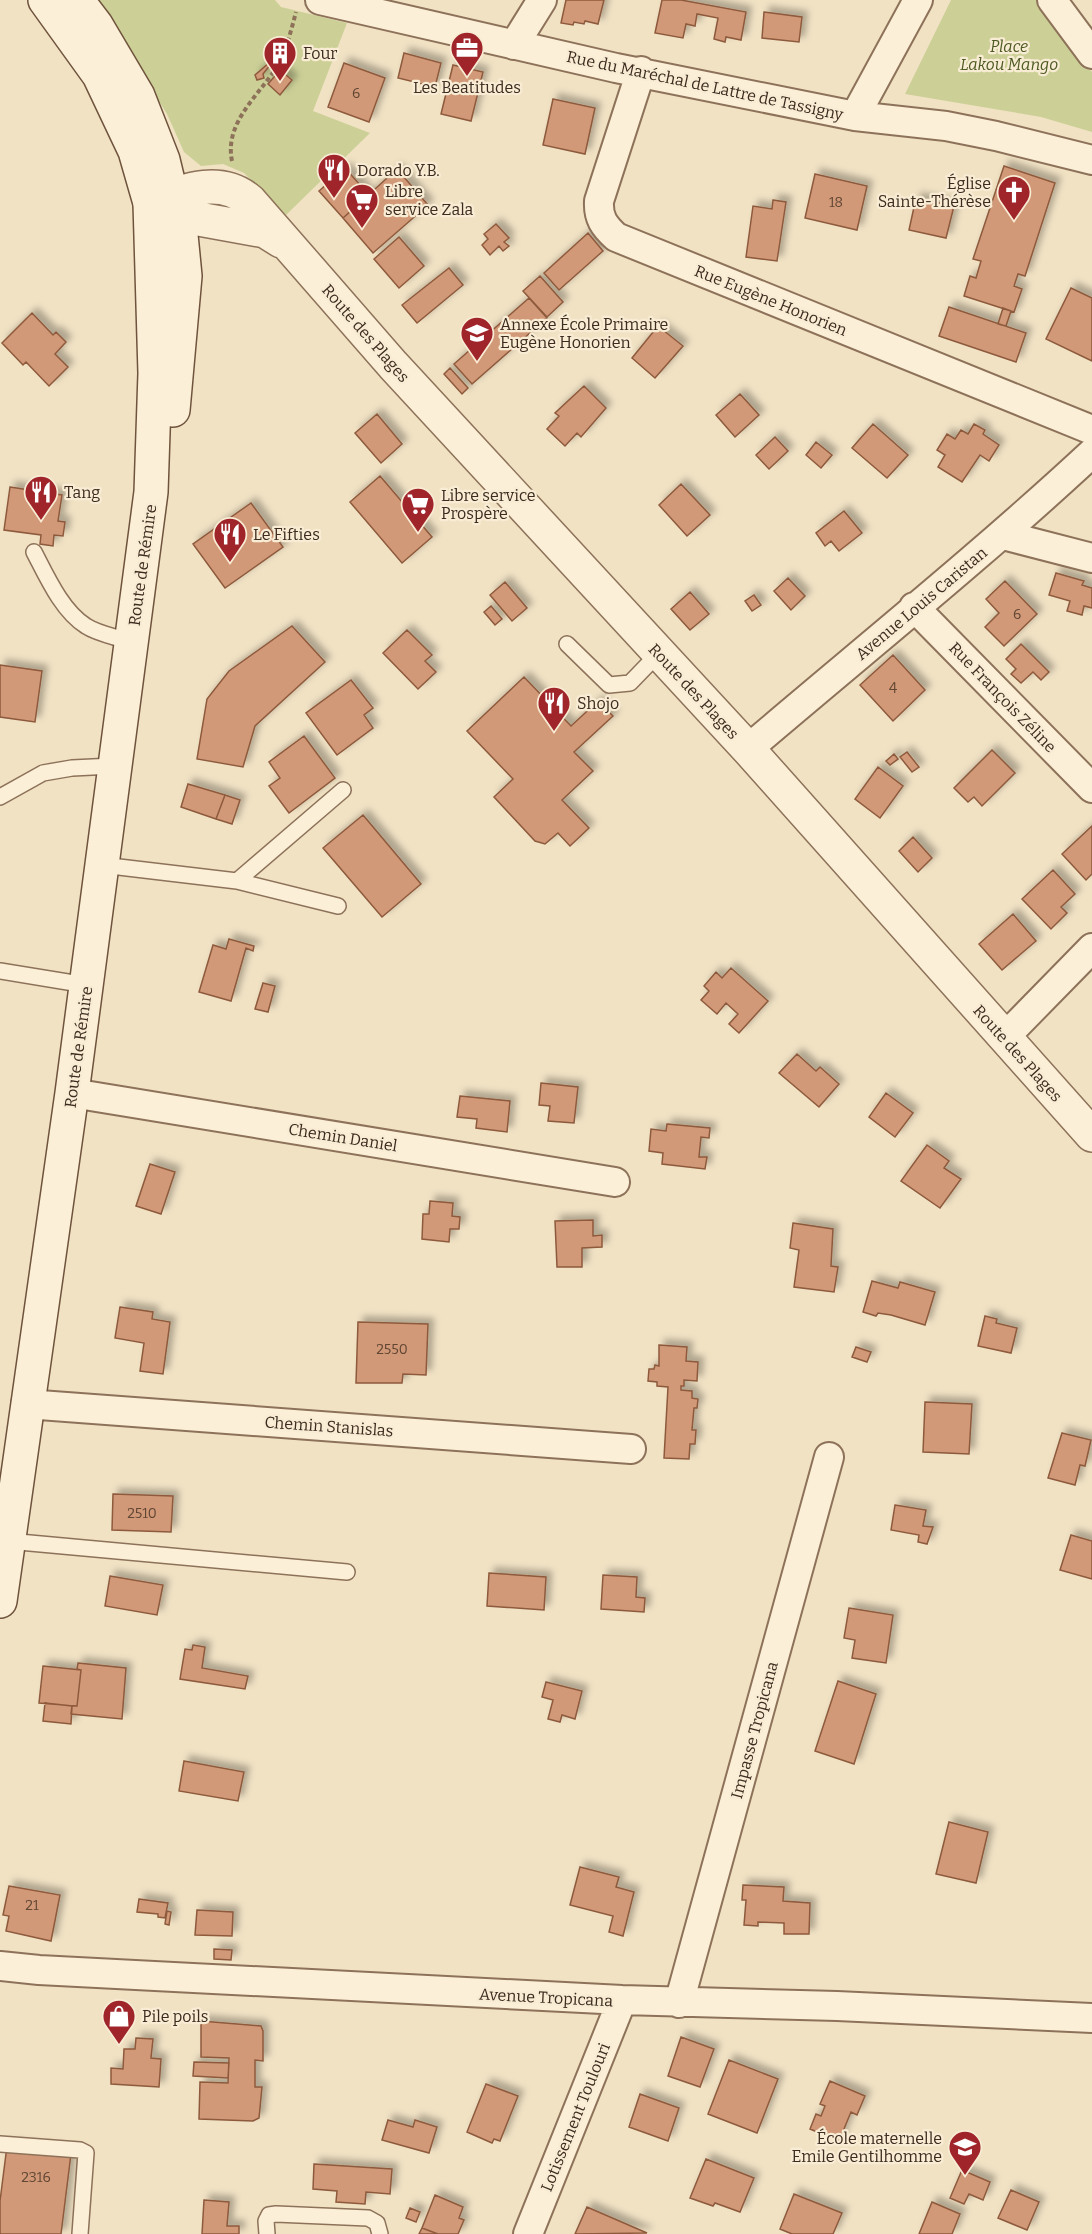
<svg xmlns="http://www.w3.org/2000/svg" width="1092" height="2234" font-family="Bitter,serif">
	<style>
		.green { fill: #ccd097 }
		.building { fill: #d19977; stroke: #8e5a3d; stroke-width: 1.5; filter: url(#shadow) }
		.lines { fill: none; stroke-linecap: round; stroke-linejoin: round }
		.service-casing { stroke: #8d7259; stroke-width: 18 }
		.minor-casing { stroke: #8d7259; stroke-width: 32 }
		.tertiary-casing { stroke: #8d7259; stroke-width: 36 }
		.secondary-casing { stroke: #6f533c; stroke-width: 36 }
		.path { stroke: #8d7259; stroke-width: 4; stroke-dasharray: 4.5 3; stroke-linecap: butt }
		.service { stroke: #fbefd8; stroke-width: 15 }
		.minor { stroke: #fbefd8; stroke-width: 28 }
		.tertiary { stroke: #fbefd8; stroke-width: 33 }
		.secondary { stroke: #fbefd8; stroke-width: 33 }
		.labels { text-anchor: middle; stroke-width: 4.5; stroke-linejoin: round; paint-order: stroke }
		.number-label { font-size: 14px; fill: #614634 }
		.park-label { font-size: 16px; font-style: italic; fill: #4e5a23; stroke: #f8ecd4 }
		.poi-label { font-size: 16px; fill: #3c2b1e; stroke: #f8ecd4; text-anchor: start }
		.street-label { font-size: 16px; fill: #3c2b1e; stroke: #f8ecd4 }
	</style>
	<defs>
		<filter id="shadow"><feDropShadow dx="5.5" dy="-5.5" stdDeviation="3" flood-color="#0004"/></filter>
	</defs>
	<rect width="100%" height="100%" fill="#f1e2c4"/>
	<!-- green -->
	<path class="green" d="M96,0H275L281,7L347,23L313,111L370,133L286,215L244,173L223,164L201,166L184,152L167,114Z
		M951,0H1036L1092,72V132L1041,117L905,94Z"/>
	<!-- building -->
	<path class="building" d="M566,0H604L598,24L585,21L584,24L574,22L573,25L561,23Z
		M662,0H681L746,12L741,40L726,37L725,42L714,39L718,18L697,14L695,26L686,24L683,38L655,33Z
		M764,12L802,17L799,42L762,38Z
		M404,53L441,63L435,87L422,88L423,84L398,78Z
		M269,63L271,64L263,74L264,78L257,80L255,75Z
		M344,63L385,78L369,122L328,107Z
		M453,65L483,72L471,121L441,114Z
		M280,70L292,80L280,95L268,84Z
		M553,99L595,108L585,154L543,145Z
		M1004,166L1055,183L1025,276L1018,274L1014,286L1022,289L1014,312L964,296L970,276L976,278L981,261L973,259Z
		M345,168L369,195L343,218L319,191Z
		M397,169L428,205L373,253L343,218Z
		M815,174L867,186L857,230L805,218Z
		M916,198L954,206L946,238L909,230Z
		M773,200L786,202L777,261L746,257L753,206L772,209Z
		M496,224L509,238L504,242L509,246L503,251L499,246L490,255L482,245L488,239L484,234Z
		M588,233L603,251L559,290L544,273Z
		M399,237L424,266L399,288L374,259Z
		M449,268L463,285L417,323L402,305Z
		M540,276L563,302L547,317L523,291Z
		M1071,288L1092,298V361L1046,339Z
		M529,298L547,318L472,384L454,364Z
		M949,307L1026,333L1016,362L939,336Z
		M1003,308L1011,311L1006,326L998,324Z
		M32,313L53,335L56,332L66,342L55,354L68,367L49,386L26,362L23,365L2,343Z
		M658,326L683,346L655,378L632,358Z
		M450,368L468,388L462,394L444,374Z
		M584,386L606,408L581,437L577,433L565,446L547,429L559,416L555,413Z
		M740,394L759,415L735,437L716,415Z
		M377,414L402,444L381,463L355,433Z
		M873,424L908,455L887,478L852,448Z
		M974,424L985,430L983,434L999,445L989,461L980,455L962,482L938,467L945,455L937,450L947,434L955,439L961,430L968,434Z
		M775,437L788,451L769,469L756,455Z
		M816,442L832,455L821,468L806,455Z
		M380,476L432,537L402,563L350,502Z
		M681,484L710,515L687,536L659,505Z
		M10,487L62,495L58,521L65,522L63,536L54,535L53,546L40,544L41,535L4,530Z
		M251,503L283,547L225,588L193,544Z
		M844,511L862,533L839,551L831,541L825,546L816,533Z
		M1056,573L1084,581L1082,585L1092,588V608L1084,606L1082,615L1067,611L1070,601L1049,595Z
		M788,578L805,596L791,610L774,591Z
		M1005,581L1037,614L1004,646L985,627L999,613L986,599Z
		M505,582L527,608L512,621L490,595Z
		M690,592L709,614L690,630L671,609Z
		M754,595L761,605L752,611L745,601Z
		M491,606L502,619L495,625L484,612Z
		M292,626L325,662L255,726L243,767L197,759L207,699L229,671Z
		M407,630L432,655L425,661L436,672L418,689L383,653Z
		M1021,644L1049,672L1041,680L1033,672L1021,683L1011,674L1016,669L1006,659Z
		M893,655L925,690L893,721L860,685Z
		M0,665L42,671L35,722L0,717Z
		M524,677L571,726L598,701L613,716L574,752L593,771L562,800L589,828L570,846L558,833L545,844L535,841L494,797L513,779L467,731Z
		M351,680L373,708L364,715L373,728L337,755L306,713Z
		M304,736L335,778L289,813L269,786L280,778L269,762Z
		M992,750L1015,773L982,806L974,797L968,802L954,788Z
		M907,752L919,767L912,772L900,757Z
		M894,754L898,759L890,765L886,761Z
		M878,767L903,786L880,818L855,799Z
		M188,784L225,795L216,819L181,807Z
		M225,795L240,800L232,824L216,819Z
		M363,815L421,884L382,917L323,848Z
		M1092,826V874L1086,880L1062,854Z
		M913,837L932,858L918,872L899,851Z
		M1053,870L1075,894L1061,907L1067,913L1051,929L1022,899Z
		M1013,914L1036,941L1002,970L979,944Z
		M229,939L254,946L253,951L246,948L231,1001L199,992L213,945L226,949Z
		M731,968L768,1001L739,1033L729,1024L738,1014L726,1003L717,1014L701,1000L709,991L704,986L716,972L722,978Z
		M263,983L275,986L268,1012L255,1009Z
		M797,1054L816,1071L820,1067L839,1084L819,1107L779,1073Z
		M541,1083L578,1087L574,1123L548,1121L550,1106L539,1105Z
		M886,1093L913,1113L895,1137L869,1117Z
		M460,1096L510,1101L507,1132L476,1128L477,1119L457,1117Z
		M667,1124L710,1128L709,1138L701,1137L699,1157H707L705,1169L662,1164L663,1153L649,1151L651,1129L666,1131Z
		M927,1145L949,1161L944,1168L961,1179L940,1208L901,1181Z
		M150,1164L175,1172L161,1214L136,1206Z
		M430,1201L453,1203L452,1216L460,1217L459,1229H450L449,1242L422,1239L423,1214H429Z
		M593,1220V1236L602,1235V1247L582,1248V1267H557L555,1221Z
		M793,1223L833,1229L831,1266L838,1267L834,1292L794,1287L799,1250L790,1248Z
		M872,1281L898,1288L900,1282L935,1292L925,1325L891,1315L878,1313L876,1316L863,1312Z
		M120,1307L153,1312L152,1319L170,1322L163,1374L140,1371L144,1343L115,1338Z
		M985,1316L997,1319L996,1323L1017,1328L1011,1353L978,1346Z
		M358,1322L428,1324L426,1375L403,1374L402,1383H356Z
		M659,1345L687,1347L686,1361L698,1362L697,1381L684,1380V1386H681V1390L692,1391V1398L698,1399L697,1408H694L692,1430H696L695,1444H690L689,1459L664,1458L668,1387L657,1386V1382L648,1381L649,1369H654L655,1365L659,1366Z
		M856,1347L871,1352L867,1362L852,1357Z
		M925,1402L972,1404L969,1454L923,1452Z
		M1062,1433L1091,1440L1085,1466L1080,1465L1075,1485L1048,1478Z
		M113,1494L173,1496L171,1532L112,1530Z
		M895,1505L926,1510L923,1526L933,1527L927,1544L918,1542L919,1535L891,1530Z
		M1071,1535L1092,1541V1579L1060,1570Z
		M489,1573L546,1577L544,1610L487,1606Z
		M603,1575L637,1577L636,1597L645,1598L644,1612L601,1609Z
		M110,1576L163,1585L157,1615L105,1606Z
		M849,1608L893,1615L886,1663L852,1658L855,1640L844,1638Z
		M193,1645L205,1647L202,1668L248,1676L245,1689L180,1679L185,1649L192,1650Z
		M78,1663L126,1668L122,1719L71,1714L72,1706H77L81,1670L77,1669Z
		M43,1666L81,1670L77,1706L39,1703Z
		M838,1681L876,1694L854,1764L815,1751Z
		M546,1682L582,1691L575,1719L562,1715L560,1722L548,1719L553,1700L542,1697Z
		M45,1703L72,1706L71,1724L43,1721Z
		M184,1761L244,1772L238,1801L179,1791Z
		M949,1822L988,1832L976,1883L936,1874Z
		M580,1867L619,1877L616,1887L634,1892L623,1936L609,1932L613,1916L570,1905Z
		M743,1885L784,1887L783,1901L810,1903L809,1934H784V1923L758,1922V1926L744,1925L746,1900H742Z
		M9,1886L60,1895L51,1941L6,1931L9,1916L3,1915Z
		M139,1899L168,1903L165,1918L158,1917V1914L137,1912Z
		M197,1910L233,1912L232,1936L195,1935Z
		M167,1911L171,1912L169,1925L165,1924Z
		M214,1949L232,1950L231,1960L214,1959Z
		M201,2021L261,2026L263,2031V2061L255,2060V2087H262L259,2118L253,2121L199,2119L200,2082L228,2083L229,2058L201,2057Z
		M681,2037L714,2049L700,2087L668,2076Z
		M136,2038L153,2039L151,2058L161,2059L159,2087L111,2084V2068L123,2069L124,2049H135Z
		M729,2060L778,2079L757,2133L708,2114Z
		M194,2062L229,2063L228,2078L193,2076Z
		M830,2081L865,2096L857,2115L851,2112L839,2141L810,2129L816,2114L821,2116L825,2106L820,2104Z
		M486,2084L518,2096L500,2141L494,2139L492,2143L467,2132Z
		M640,2094L679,2108L668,2141L629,2127Z
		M388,2120L413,2127L415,2120L437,2127L429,2153L382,2140Z
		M7,2146L71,2154L61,2234H0V2201Z
		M706,2159L754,2178L740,2212L715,2203L713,2206L690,2198Z
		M314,2164L392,2169L390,2194L366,2192L365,2204L336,2202L337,2191L313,2189Z
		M962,2170L990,2182L983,2200L969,2194L964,2204L950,2198Z
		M1011,2190L1039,2202L1027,2230L998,2218Z
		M794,2194L842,2213L833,2234H792L780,2229Z
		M435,2195L463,2207L459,2218L464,2220L458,2234H438L422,2228Z
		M204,2200L229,2202L227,2226H239V2234H202Z
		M932,2202L960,2214L952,2234H919Z
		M587,2207L647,2233L575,2234Z
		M410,2208L420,2212L416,2222L406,2218Z
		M422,2228L438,2234H419Z"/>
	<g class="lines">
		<defs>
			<path id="service" d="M34,552C47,577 62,611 86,626C98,634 117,637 131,642
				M567,644L609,685L630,683L659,653
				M0,797L43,773L72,768L113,766
				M102,865L237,881L343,790
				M237,881L338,906
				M0,971L86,985
				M8,1541L347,1572
				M0,2144L80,2150L86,2153L80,2234
				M267,2234L266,2221L269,2215L276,2214L368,2218L377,2223L380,2234"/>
			<path id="minor" d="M320,0L616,68L855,116L946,126L996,136L1092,160
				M1052,0L1092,54
				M514,45L542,0
				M641,71L599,201C598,218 604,226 616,237L1092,430
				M855,116L918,0
				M1003,535L1092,558
				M914,607L1092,788
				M748,749C863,651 981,556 1092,453
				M1004,1038L1092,948
				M72,1093L615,1182
				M26,1404L631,1449
				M0,1966L39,1970L622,2000L837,2006L1092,2018
				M679,2003L829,1457
				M528,2234L622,2000"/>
			<path id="tertiary" d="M170,196L193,218L265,231L281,241
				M150,203C183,191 220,175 250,201L393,365L748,749L1092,1135"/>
			<path id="secondary" d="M77,0L96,25L138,96L163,160L181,235L185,276L173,410
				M0,1601L72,1093L151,492L155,373L150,203L135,151L99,75L45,0"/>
		</defs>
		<!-- service casing -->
		<use href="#service" class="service-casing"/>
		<!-- minor casing -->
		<use href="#minor" class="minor-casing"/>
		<!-- tertiary casing -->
		<use href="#tertiary" class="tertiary-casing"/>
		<!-- secondary casing -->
		<use href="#secondary" class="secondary-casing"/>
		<!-- path -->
		<path class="path" d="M232,161C223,118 268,89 282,57C288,43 292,27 296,12"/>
		<!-- service -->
		<use href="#service" class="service"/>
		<!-- minor -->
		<use href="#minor" class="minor"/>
		<!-- tertiary -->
		<use href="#tertiary" class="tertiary"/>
		<!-- secondary -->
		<use href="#secondary" class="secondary"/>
	</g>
	<!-- icons -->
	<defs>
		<symbol id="office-pin" viewBox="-11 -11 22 30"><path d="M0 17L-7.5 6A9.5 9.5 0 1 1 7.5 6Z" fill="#a0252b" stroke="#f8ecd4"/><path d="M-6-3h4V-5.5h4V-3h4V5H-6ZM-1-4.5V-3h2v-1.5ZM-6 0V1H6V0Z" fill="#fff"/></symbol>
		<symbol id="building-pin" viewBox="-11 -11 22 30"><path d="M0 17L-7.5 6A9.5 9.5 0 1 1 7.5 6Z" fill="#a0252b" stroke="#f8ecd4"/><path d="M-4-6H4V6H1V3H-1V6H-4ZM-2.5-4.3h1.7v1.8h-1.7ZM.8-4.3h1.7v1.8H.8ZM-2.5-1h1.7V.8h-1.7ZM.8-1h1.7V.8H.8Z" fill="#fff"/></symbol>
		<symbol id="restaurant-pin" viewBox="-11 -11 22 30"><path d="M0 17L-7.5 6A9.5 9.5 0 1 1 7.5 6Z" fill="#a0252b" stroke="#f8ecd4"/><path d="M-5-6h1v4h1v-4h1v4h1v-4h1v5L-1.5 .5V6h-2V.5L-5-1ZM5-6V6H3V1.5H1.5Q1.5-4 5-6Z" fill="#fff"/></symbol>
		<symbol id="church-pin" viewBox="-11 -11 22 30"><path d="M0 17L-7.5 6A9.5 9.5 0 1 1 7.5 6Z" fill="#a0252b" stroke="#f8ecd4"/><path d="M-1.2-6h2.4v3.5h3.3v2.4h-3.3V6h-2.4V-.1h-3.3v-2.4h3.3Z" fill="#fff"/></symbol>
		<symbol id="supermarket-pin" viewBox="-11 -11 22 30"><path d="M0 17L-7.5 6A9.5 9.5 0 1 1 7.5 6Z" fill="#a0252b" stroke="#f8ecd4"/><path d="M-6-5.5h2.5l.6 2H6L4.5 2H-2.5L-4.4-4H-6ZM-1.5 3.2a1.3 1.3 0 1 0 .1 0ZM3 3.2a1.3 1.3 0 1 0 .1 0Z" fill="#fff"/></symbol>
		<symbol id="school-pin" viewBox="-11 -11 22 30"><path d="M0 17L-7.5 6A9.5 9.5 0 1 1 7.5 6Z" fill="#a0252b" stroke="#f8ecd4"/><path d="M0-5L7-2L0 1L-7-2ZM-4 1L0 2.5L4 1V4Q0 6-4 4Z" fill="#fff"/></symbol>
		<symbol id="shop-pin" viewBox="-11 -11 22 30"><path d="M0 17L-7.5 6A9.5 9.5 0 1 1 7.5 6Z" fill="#a0252b" stroke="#f8ecd4"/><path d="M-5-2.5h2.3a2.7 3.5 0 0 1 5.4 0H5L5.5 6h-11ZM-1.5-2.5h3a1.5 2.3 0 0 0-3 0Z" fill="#fff"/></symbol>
	</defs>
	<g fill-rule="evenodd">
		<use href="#office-pin" x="448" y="29" width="38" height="52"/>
		<use href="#building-pin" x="261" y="34" width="38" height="52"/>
		<use href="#restaurant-pin" x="315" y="151" width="38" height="52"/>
		<use href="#church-pin" x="995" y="173" width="38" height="52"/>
		<use href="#supermarket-pin" x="343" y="181" width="38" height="52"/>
		<use href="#school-pin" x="458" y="314" width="38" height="52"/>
		<use href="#restaurant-pin" x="22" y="473" width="38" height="52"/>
		<use href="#supermarket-pin" x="399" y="485" width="38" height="52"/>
		<use href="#restaurant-pin" x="211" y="515" width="38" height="52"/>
		<use href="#restaurant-pin" x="535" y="684" width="38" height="52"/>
		<use href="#shop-pin" x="100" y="1997" width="38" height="52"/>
		<use href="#school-pin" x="946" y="2128" width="38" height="52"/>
	</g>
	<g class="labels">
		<!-- number labels -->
		<g class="number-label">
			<text x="356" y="98">6</text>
			<text x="836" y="207">18</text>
			<text x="1017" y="619">6</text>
			<text x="893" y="693">4</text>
			<text x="392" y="1354">2550</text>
			<text x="142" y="1518">2510</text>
			<text x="32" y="1910">21</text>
			<text x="36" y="2182">2316</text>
		</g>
		<!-- park labels -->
		<g class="park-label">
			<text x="1009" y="52">Place<tspan x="1009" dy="18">Lakou Mango</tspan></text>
		</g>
		<!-- poi labels -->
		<g class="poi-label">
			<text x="303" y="59">Four</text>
			<text x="467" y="93" text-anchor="middle">Les Beatitudes</text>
			<text x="357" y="176">Dorado Y.B.</text>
			<text x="991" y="189" text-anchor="end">Église<tspan x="991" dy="18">Sainte-Thérèse</tspan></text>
			<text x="385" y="197">Libre<tspan x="385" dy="18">service Zala</tspan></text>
			<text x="500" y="330">Annexe École Primaire<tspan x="500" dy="18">Eugène Honorien</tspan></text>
			<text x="64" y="498">Tang</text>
			<text x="441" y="501">Libre service<tspan x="441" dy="18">Prospère</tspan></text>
			<text x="253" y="540">Le Fifties</text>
			<text x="577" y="709">Shojo</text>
			<text x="142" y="2022">Pile poils</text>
			<text x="942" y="2144" text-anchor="end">École maternelle<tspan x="942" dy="18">Emile Gentilhomme</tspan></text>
		</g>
		<!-- street labels -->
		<g class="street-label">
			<text transform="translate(705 85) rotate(12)" y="6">Rue du Maréchal de Lattre de Tassigny</text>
			<text transform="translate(771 300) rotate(22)" y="6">Rue Eugène Honorien</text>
			<text transform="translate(366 333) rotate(49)" y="6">Route des Plages</text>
			<text transform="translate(142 565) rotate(-82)" y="6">Route de Rémire</text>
			<text transform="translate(921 603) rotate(-40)" y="6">Avenue Louis Caristan</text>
			<text transform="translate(694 691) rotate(47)" y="6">Route des Plages</text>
			<text transform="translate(1003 697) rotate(46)" y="6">Rue François Zéline</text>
			<text transform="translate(78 1047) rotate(-82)" y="6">Route de Rémire</text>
			<text transform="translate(1018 1053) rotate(48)" y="6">Route des Plages</text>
			<text transform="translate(343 1137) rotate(9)" y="6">Chemin Daniel</text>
			<text transform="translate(329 1426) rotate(4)" y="6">Chemin Stanislas</text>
			<text transform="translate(754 1730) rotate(-75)" y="6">Impasse Tropicana</text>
			<text transform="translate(546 1997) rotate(3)" y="6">Avenue Tropicana</text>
			<text transform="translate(575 2117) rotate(-68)" y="6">Lotissement Toulouri</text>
		</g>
	</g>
</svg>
